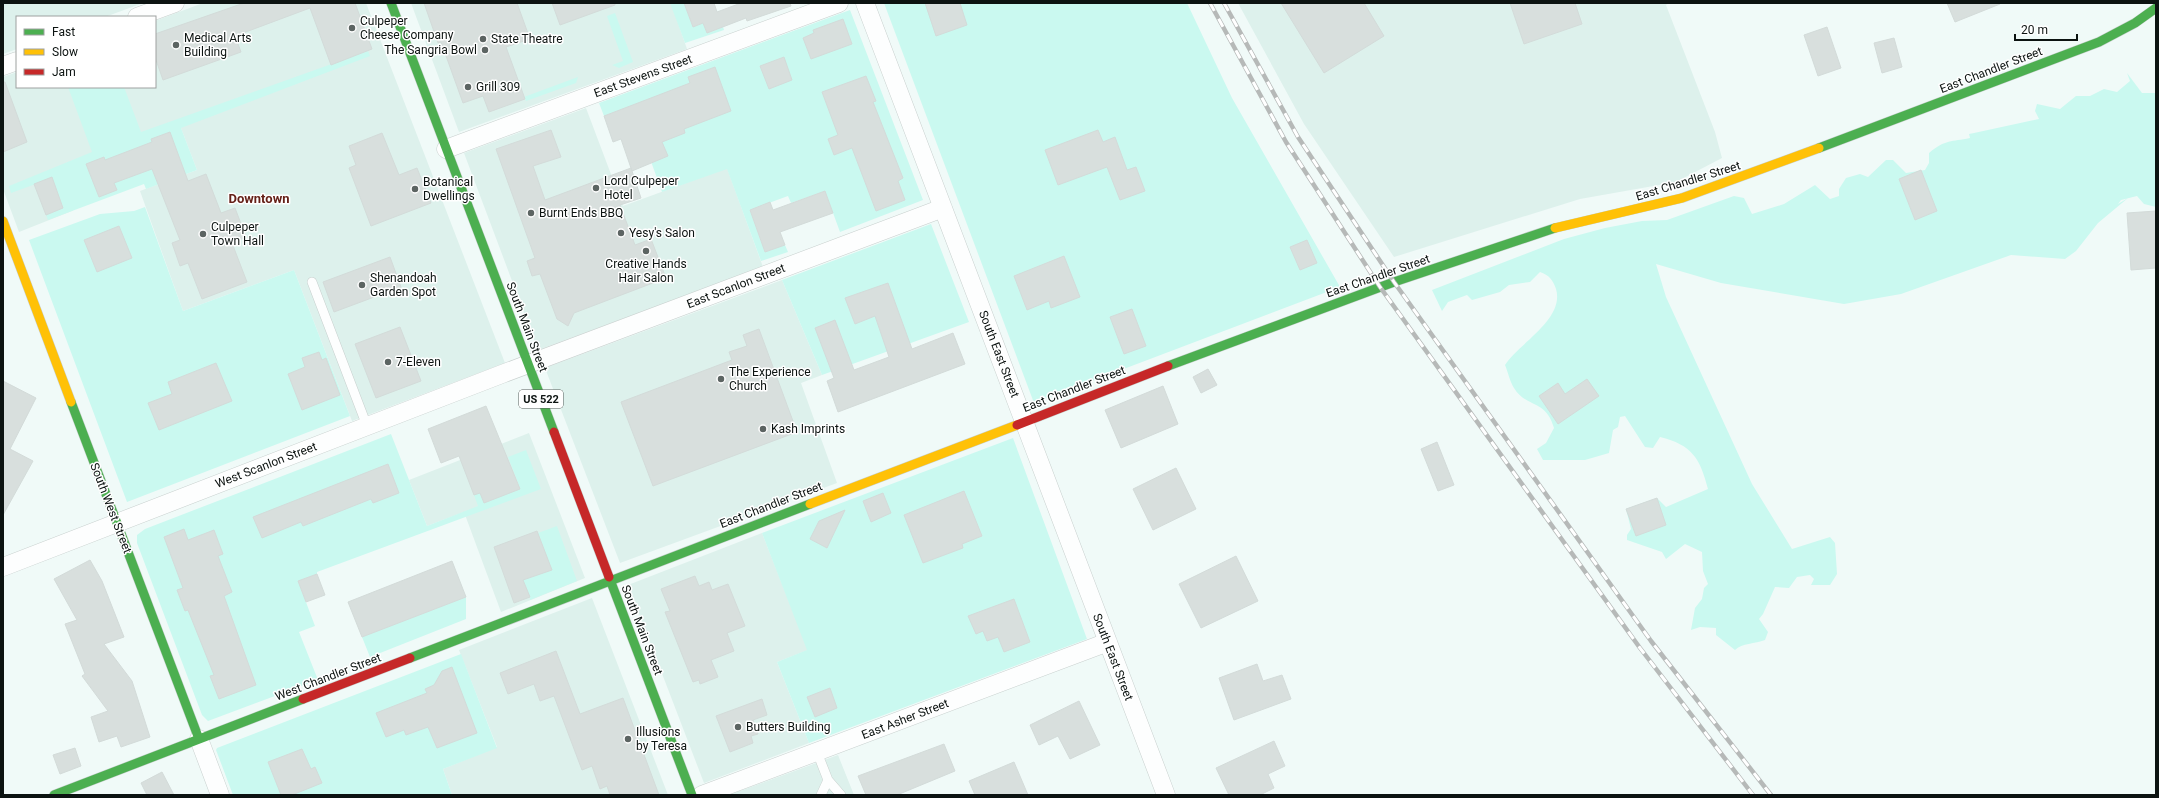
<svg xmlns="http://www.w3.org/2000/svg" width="2159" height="798" font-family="Roboto,sans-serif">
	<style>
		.built { fill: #ddf1ec }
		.green { fill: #caf9f0 }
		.building { fill: #d8dfdd; stroke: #d3dbd9 }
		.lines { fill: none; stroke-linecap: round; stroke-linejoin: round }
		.lane-casing { stroke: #c8d0ce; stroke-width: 10 }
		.street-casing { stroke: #c8d0ce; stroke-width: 19 }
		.fast-casing { stroke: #c8d0ce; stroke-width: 10 }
		.slow-casing { stroke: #c8d0ce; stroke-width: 10 }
		.jam-casing { stroke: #c8d0ce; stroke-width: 10 }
		.lane { stroke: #fdfefe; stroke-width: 9 }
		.street { stroke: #fdfefe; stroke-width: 18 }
		.fast { stroke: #4caf50; stroke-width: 9 }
		.slow { stroke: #ffc107; stroke-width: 9 }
		.jam { stroke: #c62828; stroke-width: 9 }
		.rail-casing { stroke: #b6b9b8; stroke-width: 4.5 }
		.rail { stroke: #fff; stroke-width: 3; stroke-dasharray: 9; stroke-linecap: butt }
		.poi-dot { fill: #5c6462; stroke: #fff; stroke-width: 1.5 }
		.labels { text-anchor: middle; stroke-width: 3; stroke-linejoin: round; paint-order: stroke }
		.shield { fill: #fff; stroke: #555a58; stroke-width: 1 }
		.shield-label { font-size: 11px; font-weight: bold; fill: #0c1311 }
		.poi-label { font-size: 12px; fill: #0c1311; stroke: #fff; text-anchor: start }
		.street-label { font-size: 12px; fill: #0c1311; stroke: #fff }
		.neighbourhood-label { font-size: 13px; font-weight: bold; fill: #652118; stroke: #fff }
	</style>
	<rect width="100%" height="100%" fill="#f0faf8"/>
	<!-- built -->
	<path class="built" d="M3,3H143L105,17H17V49L3,54Z
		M203,3H366L505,363L352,421L294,270L183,311L140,191L197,170L179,123L72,211L19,232L3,189V77L17,72V87H155V21Z
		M411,3H671L687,49L459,132Z
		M1238,3H1669L1666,5L1715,132L1722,158L1676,182L1580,199L1394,257L1304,124Z
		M586,108L623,206L727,168L763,267L538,350L464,153Z
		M782,280L822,375L801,383L837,483L620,563L545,368Z
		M529,433L585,578L501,612L464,512L427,526L409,480Z
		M762,533L808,650L777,662L809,743L704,783L628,585Z
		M592,598L668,795H452L443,769L497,747L459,650Z
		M838,755L854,795H729Z"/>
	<!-- green -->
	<path class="green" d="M670,3H684L693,27L703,23L707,33L723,27L724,30L685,43Z
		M884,3H1187L1232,98L1340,287L1034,403Z
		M850,10L923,200L840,232L825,191L791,203L788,196L750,210L765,252L785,245L788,252L761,261L727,169L662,192L631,106L604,116L599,103Z
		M615,13L633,62L619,68L612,65L623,61L607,16Z
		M368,51L370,56L181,128L197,170L146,189L144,184L48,220L46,215L63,208L52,178L11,193L9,186L92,152L68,87H124L141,132Z
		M2127,73L2142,93H2156V207L2144,204L2137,196L2121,200L2118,204L2128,198L2098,223L2076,251L2065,259L2011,255L1901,294L1844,304L1721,283L1656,264L1666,297L1752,484L1792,549L1830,537L1835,543L1837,574L1830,585H1811L1814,579L1810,575L1797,577L1789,588L1775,587L1763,614L1759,619L1768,632L1765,640C1755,644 1742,643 1735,650L1716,635V628L1700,627L1691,630L1695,608L1702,599L1704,588L1708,584L1703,571L1702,552L1685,544L1666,559L1662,552L1627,540V535L1631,529L1626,509L1657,498L1666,507L1708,489C1700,458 1692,445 1660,437L1653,448L1645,447L1625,416L1620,417L1618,427L1613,430L1609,453L1585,460H1543L1537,449L1546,443L1554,428C1546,399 1526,408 1514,388C1510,382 1508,372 1505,365C1518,344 1565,319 1556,289C1553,280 1549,275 1540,272L1530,282L1509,285L1500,292L1472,300L1467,295L1448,302L1442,311L1432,290L1564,239L1605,228L1642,221L1667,220L1734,196L1744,198L1752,214L1784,204L1815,185L1830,199L1839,196V189L1846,178L1860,174L1868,177L1886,160H1893L1906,173L1925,170L1929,163V153C1946,139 1951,142 1970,138L1969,134L1974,133L2039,119L2035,111L2037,104L2060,109L2076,96H2090L2104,89L2117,92L2130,81Z
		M578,77L576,83L526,101L524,97Z
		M145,207L183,311L294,270L350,416L127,502L29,240L100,214L134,211Z
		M931,224L969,322L822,375L782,280Z
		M391,434L427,526L478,506L474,495L480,493L484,503L520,488L508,457L526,450L541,489L317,572V574L298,581L315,626L299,632L318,680L208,721L202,715L137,543V535L145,529Z
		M1013,438L1087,639L809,743L777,662L807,650L762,533Z
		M557,526L577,581L530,600V597L515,586L525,561L551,570L538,533Z
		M466,597V619L370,657L362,637Z
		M461,654L497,748L443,769L452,795H233L216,750L217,748Z"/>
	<!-- building -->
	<path class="building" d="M244,3H355L372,49L331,65L310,8L235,36L241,52L163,80L155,57V34Z
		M424,3H517L530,39L506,47L525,99L489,112L483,96L463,103L441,42L438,43Z
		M552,3H615V5L560,25Z
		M684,3H714L717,12L741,3H790L791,6L747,21L746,18L707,33L703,23L693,27Z
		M925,3H960L967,25L936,36Z
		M1281,3H1364L1384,36L1324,73Z
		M1510,3H1575L1582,24L1524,44Z
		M1947,3H2000V4L1955,22Z
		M843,19L852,44L811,59L803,38L814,33L813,30Z
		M1827,27L1841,68L1818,76L1804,35Z
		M1894,38L1902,67L1882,73L1874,43Z
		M784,57L792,80L769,89L760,66Z
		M715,67L731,111L684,129L685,133L662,142L668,156L632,171L621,139L613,142L604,116L690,83L688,77Z
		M866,76L876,101L873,102L903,178L898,181L905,200L876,211L852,148L834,155L828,139L838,135L822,92Z
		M3,82H5L27,142L3,152Z
		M551,130L561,157L533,166L545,200L631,168L641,198L620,205L635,245L651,239L666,278L574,313L568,326L557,319L540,274L532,276L527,261L535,258L496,149Z
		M1098,130L1103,142L1115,137L1127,170L1136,167L1145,191L1120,200L1107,167L1058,185L1045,150Z
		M170,132L188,181L206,174L221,213L235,208L246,237L232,243L247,282L202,299L188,263L180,266L172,243L180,240L152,169L114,183L117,190L99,197L86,164L104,157L105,160L152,142L151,139Z
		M382,133L399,175L417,168L431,203L371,226L349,168L356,165L349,146Z
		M1921,170L1937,211L1915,220L1899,179Z
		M52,177L63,208L46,215L34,184Z
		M825,191L833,213L780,232L785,245L765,252L750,210L770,202L773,210Z
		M2156,211V268L2131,270L2127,213Z
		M119,226L132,258L97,272L84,240Z
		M1307,240L1317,263L1300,270L1290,247Z
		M1064,256L1080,297L1051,308L1049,301L1027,310L1014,276Z
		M390,257L401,287L334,312L323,282Z
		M888,283L912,349L953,333L965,364L838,412L827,381L834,378L815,328L835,320L854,370L889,357L875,316L855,324L845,298Z
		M1132,309L1146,346L1124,354L1110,317Z
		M400,327L421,381L376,398L355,344Z
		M759,329L797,432L653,486L621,402L732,360L729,352L747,346L743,335Z
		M319,352L322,360L326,358L340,395L302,410L288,374L305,367L302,358Z
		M216,363L232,401L159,430L148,403L172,394L168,382Z
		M1208,369L1217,385L1201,393L1193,377Z
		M1587,379L1599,396L1558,424L1539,396L1558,383L1565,394Z
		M3,381L36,398L10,449L33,461L3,515Z
		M1163,386L1178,424L1121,448L1105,410Z
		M486,406L520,489L484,503L480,493L474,495L459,456L441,463L428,429Z
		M1437,442L1454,485L1438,491L1421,449Z
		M388,464L399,493L373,503L371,499L303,526L301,522L262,538L253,517Z
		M1176,468L1196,509L1153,530L1133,489Z
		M964,491L982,536L962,544L963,548L923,563L904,515Z
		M883,493L891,513L871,522L863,501Z
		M1657,498L1666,525L1636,536L1626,509Z
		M845,510L827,548L810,539L819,521Z
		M184,529L188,540L214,530L223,554L218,556L232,592L224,596L256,685L219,699L210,676L214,675L188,610L185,611L177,590L183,588L164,537Z
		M537,531L552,570L523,580L530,597L514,603L494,547Z
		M1236,556L1258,601L1201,628L1179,584Z
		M90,560L102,581L124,637L104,644L132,681L150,737L121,747L117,736L99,742L91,717L108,711L82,676L85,674L65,624L77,620L54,579Z
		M452,561L466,597L362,637L348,602Z
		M317,574L325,595L306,602L298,581Z
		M695,576L699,586L709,582L712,590L728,584L745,626L727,633L734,651L711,660L718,677L700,684L699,680L693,682L665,612L670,611L661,589Z
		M1014,599L1030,642L1004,652L998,637L987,641L983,631L976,634L968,616Z
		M556,651L580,714L623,698L659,795H610L607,786L600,789L592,766L582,770L554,696L540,701L534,684L508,694L500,673Z
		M1257,664L1263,681L1282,675L1291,699L1234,720L1219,678Z
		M452,667L477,733L437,748L428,727L406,735L404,730L386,737L376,713L427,693L425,689L434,685L442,671Z
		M830,688L837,708L815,717L807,697Z
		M762,699L767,715L753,720L758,734L751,736L753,743L730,752L716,716Z
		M1079,701L1100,745L1070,759L1058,736L1039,745L1030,725Z
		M1274,741L1285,766L1268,774L1274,788L1260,795H1229L1216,768Z
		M944,744L955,771L897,795H866L858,776Z
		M75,748L81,766L60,774L53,755Z
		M302,749L311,769L315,767L322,783L292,795H281L268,762Z
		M1014,762L1028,795H975L969,781Z
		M162,772L174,795H147L141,783Z"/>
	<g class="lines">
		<defs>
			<path id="lane" d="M312,282L367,426
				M817,752L828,780L841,795
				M821,795L828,780"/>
			<path id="street" d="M865,3L1166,795
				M137,17L175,3
				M3,66L17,61
				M446,149L839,3
				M3,567L502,374L943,208
				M199,739L220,795
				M702,795L1108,642"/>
			<path id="fast" d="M391,3L554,432
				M1819,148L2099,42L2135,23L2156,8
				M1168,366L1394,282L1555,228
				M71,402L199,739
				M609,577L692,795
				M410,658L810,504
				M54,795L303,699"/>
			<path id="slow" d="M3,221L71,402
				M1555,228L1682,198L1819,148
				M810,504L1017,425"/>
			<path id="jam" d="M1017,425L1168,366
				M554,432L609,577
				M303,699L410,658"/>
		</defs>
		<!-- lane casing -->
		<use href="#lane" class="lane-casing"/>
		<!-- street casing -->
		<use href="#street" class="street-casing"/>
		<!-- fast casing -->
		<use href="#fast" class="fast-casing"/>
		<!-- slow casing -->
		<use href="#slow" class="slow-casing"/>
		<!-- jam casing -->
		<use href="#jam" class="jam-casing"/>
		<!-- lane -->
		<use href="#lane" class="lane"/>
		<!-- street -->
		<use href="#street" class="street"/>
		<!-- fast -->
		<use href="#fast" class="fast"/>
		<!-- slow -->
		<use href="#slow" class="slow"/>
		<!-- jam -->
		<use href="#jam" class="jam"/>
		<defs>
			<path id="rail" d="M1210,3L1286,142L1380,287L1640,648L1753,795
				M1224,3L1298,137L1394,282L1651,641L1771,795"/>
		</defs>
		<!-- rail casing -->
		<use href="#rail" class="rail-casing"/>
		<!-- rail -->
		<use href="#rail" class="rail"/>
	</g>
	<!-- markers -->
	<g class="poi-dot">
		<circle cx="352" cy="28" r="4"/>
		<circle cx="483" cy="39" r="4"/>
		<circle cx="176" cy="45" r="4"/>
		<circle cx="485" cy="50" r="4"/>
		<circle cx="468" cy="87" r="4"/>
		<circle cx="596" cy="188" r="4"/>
		<circle cx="415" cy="189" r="4"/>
		<circle cx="531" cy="213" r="4"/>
		<circle cx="621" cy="233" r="4"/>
		<circle cx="203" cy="234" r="4"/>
		<circle cx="646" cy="251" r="4"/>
		<circle cx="362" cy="285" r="4"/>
		<circle cx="388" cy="362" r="4"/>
		<circle cx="721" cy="379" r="4"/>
		<circle cx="763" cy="429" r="4"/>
		<circle cx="738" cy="727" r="4"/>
		<circle cx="628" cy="739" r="4"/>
	</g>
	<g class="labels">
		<!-- shield labels -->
		<rect class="shield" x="519" y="390" width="44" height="18" rx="3"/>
		<g class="shield-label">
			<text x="541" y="403">US 522</text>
		</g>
		<!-- poi labels -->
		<g class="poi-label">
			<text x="360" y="25">Culpeper<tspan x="360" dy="14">Cheese Company</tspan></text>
			<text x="184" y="42">Medical Arts<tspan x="184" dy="14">Building</tspan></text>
			<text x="491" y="43">State Theatre</text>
			<text x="477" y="54" text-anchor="end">The Sangria Bowl</text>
			<text x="476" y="91">Grill 309</text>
			<text x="604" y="185">Lord Culpeper<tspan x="604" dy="14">Hotel</tspan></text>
			<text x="423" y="186">Botanical<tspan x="423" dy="14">Dwellings</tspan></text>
			<text x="539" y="217">Burnt Ends BBQ</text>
			<text x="211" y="231">Culpeper<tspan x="211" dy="14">Town Hall</tspan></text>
			<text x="629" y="237">Yesy's Salon</text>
			<text x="646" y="268" text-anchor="middle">Creative Hands<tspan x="646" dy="14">Hair Salon</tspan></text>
			<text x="370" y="282">Shenandoah<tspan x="370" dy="14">Garden Spot</tspan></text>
			<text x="396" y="366">7-Eleven</text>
			<text x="729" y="376">The Experience<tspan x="729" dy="14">Church</tspan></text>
			<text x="771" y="433">Kash Imprints</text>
			<text x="746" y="731">Butters Building</text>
			<text x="636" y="736">Illusions<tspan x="636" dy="14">by Teresa</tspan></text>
		</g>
		<!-- street labels -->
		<g class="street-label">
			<text transform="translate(1991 70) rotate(-21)" y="4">East Chandler Street</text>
			<text transform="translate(643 76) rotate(-20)" y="4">East Stevens Street</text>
			<text transform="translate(1688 181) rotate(-17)" y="4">East Chandler Street</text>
			<text transform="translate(1378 276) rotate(-19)" y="4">East Chandler Street</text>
			<text transform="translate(736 286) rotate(-21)" y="4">East Scanlon Street</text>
			<text transform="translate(527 327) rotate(69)" y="4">South Main Street</text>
			<text transform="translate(999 354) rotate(69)" y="4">South East Street</text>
			<text transform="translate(1074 389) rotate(-21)" y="4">East Chandler Street</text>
			<text transform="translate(266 465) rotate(-21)" y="4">West Scanlon Street</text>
			<text transform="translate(771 505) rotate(-21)" y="4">East Chandler Street</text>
			<text transform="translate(111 508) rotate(69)" y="4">South West Street</text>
			<text transform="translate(642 630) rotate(69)" y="4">South Main Street</text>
			<text transform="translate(1113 657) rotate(69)" y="4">South East Street</text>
			<text transform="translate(328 677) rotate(-21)" y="4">West Chandler Street</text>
			<text transform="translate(905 719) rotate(-21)" y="4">East Asher Street</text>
		</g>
		<!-- neighbourhood labels -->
		<g class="neighbourhood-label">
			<text x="259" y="203">Downtown</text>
		</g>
	</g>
	<!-- border -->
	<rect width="2159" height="798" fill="none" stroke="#0c1311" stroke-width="8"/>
	<!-- legend -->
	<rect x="16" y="16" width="140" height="72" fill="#ffffff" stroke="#9ea1a0"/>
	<rect x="24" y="29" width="20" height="6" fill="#4caf50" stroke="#9ea1a0"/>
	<text x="52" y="36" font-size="12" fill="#0c1311">Fast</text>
	<rect x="24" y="49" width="20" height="6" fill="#ffc107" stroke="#9ea1a0"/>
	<text x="52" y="56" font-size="12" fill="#0c1311">Slow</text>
	<rect x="24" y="69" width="20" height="6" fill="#c62828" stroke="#9ea1a0"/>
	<text x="52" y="76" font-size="12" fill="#0c1311">Jam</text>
	<!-- scale -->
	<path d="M2015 34v6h62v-6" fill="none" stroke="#0c1311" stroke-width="2"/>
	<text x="2021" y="34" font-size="12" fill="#0c1311" stroke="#ffffff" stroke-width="3" paint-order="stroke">20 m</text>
</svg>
